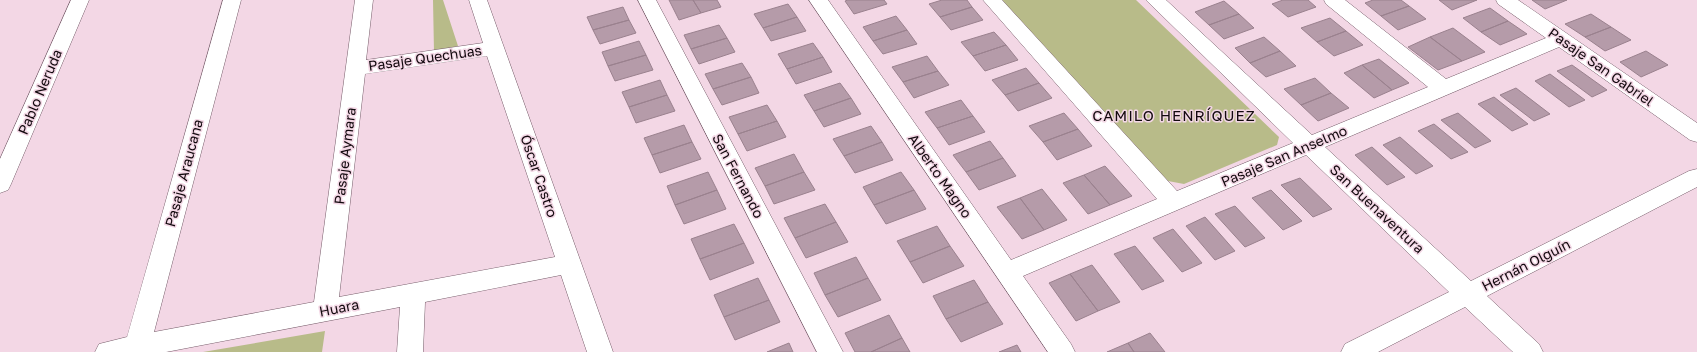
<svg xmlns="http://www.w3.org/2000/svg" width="1697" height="352" font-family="'Golos Text',sans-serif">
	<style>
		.green { fill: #b8bb89 }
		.building { fill: #b59ba9; stroke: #9a818e }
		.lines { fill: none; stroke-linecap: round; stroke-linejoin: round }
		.street-casing { stroke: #765d6a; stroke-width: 1 }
		.street { fill: #fff; fill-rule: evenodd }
		.labels { text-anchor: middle; stroke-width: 3; stroke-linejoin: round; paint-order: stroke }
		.street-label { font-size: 14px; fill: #12090e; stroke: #f3d7e5 }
		.neighbourhood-label { font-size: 15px; letter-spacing: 1px; fill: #12090e; stroke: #f3d7e5 }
	</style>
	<rect width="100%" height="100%" fill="#f3d7e5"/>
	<!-- green -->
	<path class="green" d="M433,0H443L458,46L434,52Z
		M999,0H1136L1279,137L1277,145L1184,184L1168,181L1160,177Z
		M325,331L322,352H203Z"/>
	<!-- building -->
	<path class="building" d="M669,0H693L701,13L679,20Z
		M693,0H717L721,7L701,13Z
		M848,0H884L887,4L854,14L845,1Z
		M942,0H967L972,7L940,17L929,4Z
		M1283,0H1308L1316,7L1288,17L1272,4Z
		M1373,0H1401L1409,6L1381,16L1365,3Z
		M1439,0H1477L1452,10Z
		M1532,0H1567L1545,9Z
		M1224,1L1239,14L1209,25L1195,12Z
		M788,4L797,17L763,28L754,14Z
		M1409,6L1426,19L1398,30L1381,16Z
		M623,7L629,20L593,30L587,17Z
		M972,7L983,20L951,30L940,17Z
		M1490,8L1508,21L1481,32L1463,18Z
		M1239,14L1254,28L1224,39L1209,25Z
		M1591,14L1611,27L1585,37L1565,24Z
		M896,16L907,30L873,41L863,27Z
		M797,17L806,31L771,41L763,28Z
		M1330,18L1346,31L1317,42L1301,28Z
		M629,20L636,33L600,44L593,30Z
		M1508,21L1527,34L1500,45L1481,32Z
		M719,25L727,38L691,49L684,35Z
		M1611,27L1631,40L1605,51L1585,37Z
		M1453,28L1485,52L1462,61L1430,37Z
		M907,30L917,44L883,54L873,41Z
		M1346,31L1363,45L1334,56L1317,42Z
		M994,32L1006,45L973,56L961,42Z
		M1264,37L1280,51L1250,63L1235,48Z
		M1430,37L1462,61L1438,70L1408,47Z
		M727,38L735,52L699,64L691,49Z
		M639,41L646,55L608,66L602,52Z
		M813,43L823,57L787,69L778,54Z
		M1006,45L1018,60L985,71L973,56Z
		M1280,51L1296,66L1266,77L1250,63Z
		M1646,51L1668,65L1641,77L1620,62Z
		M646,55L653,70L615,81L608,66Z
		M927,56L938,71L903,82L892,67Z
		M823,57L832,72L796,84L787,69Z
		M1379,59L1409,83L1392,90L1362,65Z
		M742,63L751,77L713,89L705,74Z
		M1362,65L1392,90L1374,98L1344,73Z
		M1572,65L1607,90L1592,97L1557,71Z
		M1026,68L1039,83L1005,95L992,80Z
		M938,71L949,85L914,98L903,82Z
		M1550,74L1585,100L1569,107L1535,81Z
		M751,77L759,93L722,105L713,89Z
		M1315,78L1331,93L1301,105L1284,89Z
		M660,80L667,95L629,107L622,92Z
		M840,83L851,98L814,111L804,95Z
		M1039,83L1052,98L1018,111L1005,95Z
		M1516,88L1550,114L1534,121L1500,95Z
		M1331,93L1349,108L1318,121L1301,105Z
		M667,95L675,111L636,123L629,107Z
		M1494,97L1528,124L1512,131L1478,104Z
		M851,98L861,114L824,127L814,111Z
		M961,100L973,116L937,128L925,112Z
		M767,105L777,121L738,134L729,117Z
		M1064,113L1078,129L1043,142L1029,126Z
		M1458,113L1491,141L1475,148L1441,120Z
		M973,116L985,132L949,145L937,128Z
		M777,121L786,137L747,151L738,134Z
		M1434,124L1468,152L1451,159L1418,131Z
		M684,125L692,142L652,155L644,138Z
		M871,126L882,142L844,156L833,139Z
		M1078,129L1092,146L1057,160L1043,142Z
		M1400,137L1433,166L1416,174L1383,145Z
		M990,141L1003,158L966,172L953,155Z
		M692,142L701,159L660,173L652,155Z
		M882,142L893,160L855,173L844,156Z
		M1372,147L1405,177L1387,185L1355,155Z
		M794,154L804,172L765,186L755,168Z
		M1003,158L1016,176L979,190L966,172Z
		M1105,166L1132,196L1110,205L1084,175Z
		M708,172L717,190L675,205L667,186Z
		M804,172L815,190L774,204L765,186Z
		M901,172L914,190L874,205L863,187Z
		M1084,175L1110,205L1088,214L1063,183Z
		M1300,178L1332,209L1313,217L1281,185Z
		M1042,189L1067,220L1044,230L1020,198Z
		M717,190L726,209L684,224L675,205Z
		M914,190L926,209L886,224L874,205Z
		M1271,190L1302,221L1283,230L1252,198Z
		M1020,198L1044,230L1022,239L997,207Z
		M825,204L836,222L795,238L784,218Z
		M1235,206L1265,238L1245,247L1215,214Z
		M1205,217L1235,251L1215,260L1186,226Z
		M836,222L848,242L806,258L795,238Z
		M734,224L744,243L700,259L691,239Z
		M937,226L950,246L910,262L897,241Z
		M1173,229L1202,263L1182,272L1153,238Z
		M744,243L754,263L710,280L700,259Z
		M950,246L964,266L923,283L910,262Z
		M1135,246L1164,281L1142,290L1114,254Z
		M856,257L868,278L825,295L814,273Z
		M1092,265L1120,302L1098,311L1070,274Z
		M1070,274L1098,311L1076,321L1049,283Z
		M758,278L769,300L724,317L714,295Z
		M868,278L881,300L838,317L825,295Z
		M974,280L988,302L946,319L933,296Z
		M769,300L780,322L735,340L724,317Z
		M988,302L1003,324L961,342L946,319Z
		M889,315L902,338L871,352H855L845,333Z
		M1150,333L1165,352H1134L1128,343Z
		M902,338L910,352H871Z
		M789,343L793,352H767Z
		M1128,343L1134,352H1107Z
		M1017,345L1021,352H999Z"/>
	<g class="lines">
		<defs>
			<path id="street" d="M71,0H89L11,184L8,190L0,193V159Z
				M223,0H241L154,332L314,302L355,0H373L366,60L483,43L469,0H487L613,352H587L561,275L425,302L423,352H397L400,307L166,352H95L99,344L127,337ZM487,56L555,257L339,297L365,74Z
				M638,0H656L843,352H817Z
				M809,0H828L1011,260L1157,199L983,0H1002L1177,191L1293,143L1146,0H1166L1312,135L1428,87L1326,4L1324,0H1345L1446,79L1546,38L1498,4L1496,0H1518L1697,123V142L1690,140L1559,47L1325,147L1471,281L1689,171L1697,169V187L1487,296L1539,344L1543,352H1513L1465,307L1378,352H1341L1345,344L1449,292L1306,155L1023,276L1071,344L1075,352H1048Z"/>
		</defs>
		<!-- street casing -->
		<use href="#street" class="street-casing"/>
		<!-- street -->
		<use href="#street" class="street"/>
	</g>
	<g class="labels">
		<!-- street labels -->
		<g class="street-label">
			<text transform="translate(425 58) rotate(-8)" y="5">Pasaje Quechuas</text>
			<text transform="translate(1601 67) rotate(35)" y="5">Pasaje San Gabriel</text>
			<text transform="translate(40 92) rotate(-67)" y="5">Pablo Neruda</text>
			<text transform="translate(345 156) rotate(-83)" y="5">Pasaje Aymara</text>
			<text transform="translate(1284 156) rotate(-23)" y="5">Pasaje San Anselmo</text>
			<text transform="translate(184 173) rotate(-75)" y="5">Pasaje Araucana</text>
			<text transform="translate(539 176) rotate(71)" y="5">Óscar Castro</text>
			<text transform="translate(738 176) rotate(62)" y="5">San Fernando</text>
			<text transform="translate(940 176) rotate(55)" y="5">Alberto Magno</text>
			<text transform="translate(1377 209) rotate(43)" y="5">San Buenaventura</text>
			<text transform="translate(1526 265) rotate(-27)" y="5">Hernán Olguín</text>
			<text transform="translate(339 308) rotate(-11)" y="5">Huara</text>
		</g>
		<!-- neighbourhood labels -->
		<g class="neighbourhood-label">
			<text x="1174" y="121">CAMILO HENRÍQUEZ</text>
		</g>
	</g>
</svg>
